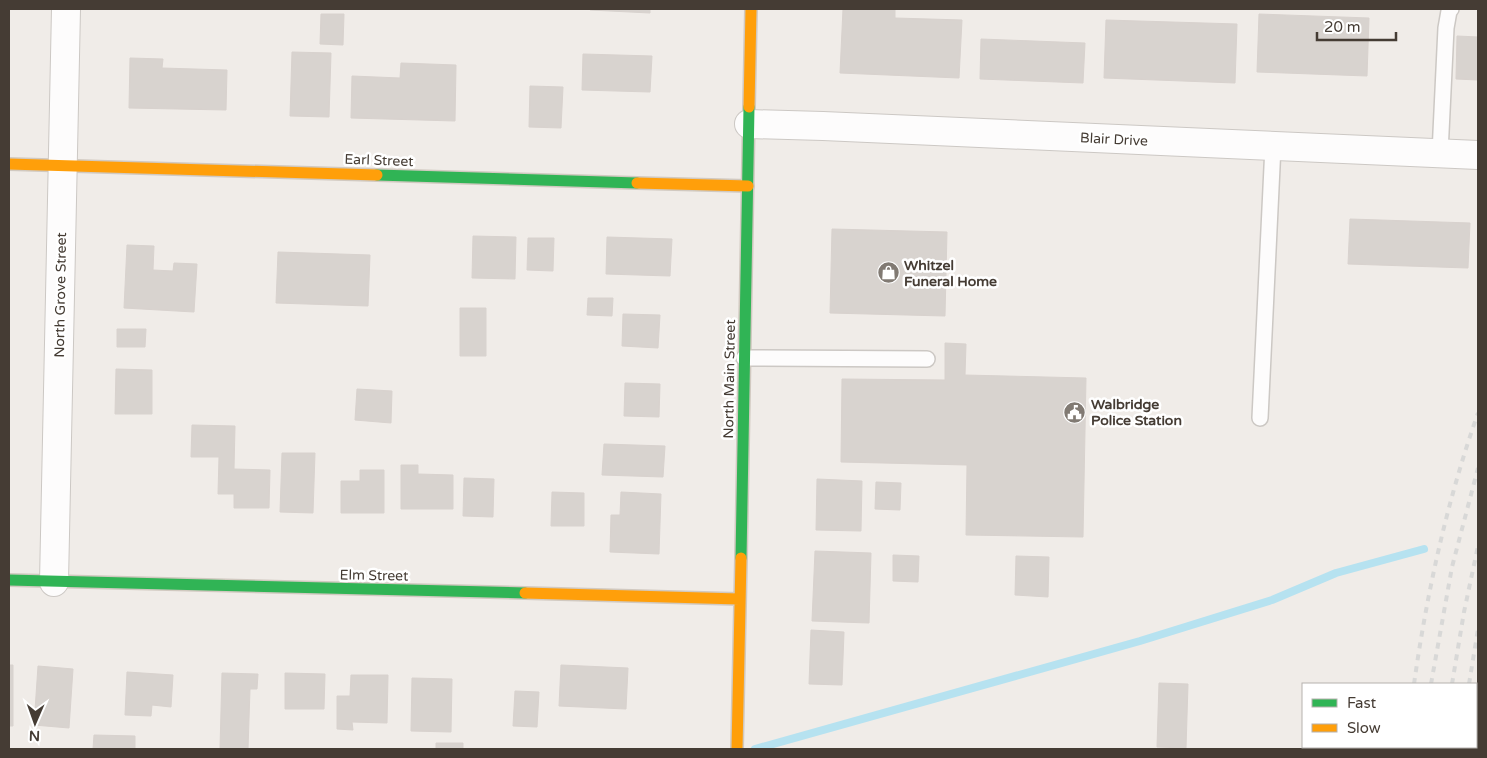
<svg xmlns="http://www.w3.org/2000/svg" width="1487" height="758" font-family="'Varela Round',sans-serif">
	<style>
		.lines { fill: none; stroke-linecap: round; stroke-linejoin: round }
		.stream { stroke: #b6e2f0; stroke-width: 8 }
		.building { fill: #d8d3cf; stroke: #d8d2ce }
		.lane-casing { stroke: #ccc8c4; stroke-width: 18 }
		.street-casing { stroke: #ccc8c4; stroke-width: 30 }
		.fast-casing { stroke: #d1c9c0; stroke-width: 14 }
		.slow-casing { stroke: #d1c9c0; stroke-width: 14 }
		.lane { stroke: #fdfcfc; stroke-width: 15 }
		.street { stroke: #fdfcfc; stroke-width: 28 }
		.fast { stroke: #30b455; stroke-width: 11 }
		.slow { stroke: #ff9f0a; stroke-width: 11 }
		.rail { stroke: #d8d8d7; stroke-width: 4; stroke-dasharray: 6 6; stroke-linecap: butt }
		.labels { text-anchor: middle; stroke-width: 5; stroke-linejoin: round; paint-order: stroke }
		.street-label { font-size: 14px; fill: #453c34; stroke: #fff }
		.poi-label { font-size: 14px; font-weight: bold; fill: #453c34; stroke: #fff; text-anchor: start }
	</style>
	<rect width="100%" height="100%" fill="#f0ece8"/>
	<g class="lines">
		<!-- stream -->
		<path class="stream" d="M755,749L1140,641L1272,600L1336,573L1424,549"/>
	</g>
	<!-- building -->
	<path class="building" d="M590,9H650V13L590,10Z
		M843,9H895V18L962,20L959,78L840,73Z
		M321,14H344L343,45L320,44Z
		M1259,14L1369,18L1367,76L1257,72Z
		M1106,20L1237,24L1235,83L1104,78Z
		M1457,36L1478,37V80L1456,79Z
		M981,39L1085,43L1083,83L980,79Z
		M292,52L331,53L329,117L290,116Z
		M583,54L652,56L650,92L582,90Z
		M130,58L163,59L162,68L227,70L226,110L129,108Z
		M401,63L456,65L455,121L351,118L352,76L400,78Z
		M530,86L563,87L561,128L529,127Z
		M1350,219L1470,223L1468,268L1348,264Z
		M832,229L947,232L945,316L830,313Z
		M473,236L516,237L515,279L472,278Z
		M607,237L672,239L670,276L606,274Z
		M528,238H554L553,271L527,270Z
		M127,245L154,246L153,270L173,271L174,263L197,264L194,312L124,308Z
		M278,252L370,255L368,306L276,303Z
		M588,298H613L612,316L587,315Z
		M460,308H486V356H460Z
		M623,314L660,315L658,348L622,346Z
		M117,329H146L145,347H117Z
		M945,343L966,344L965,375L1086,378L1083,537L966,535L967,465L841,462L842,379L945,380Z
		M116,369L152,370V414H115Z
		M625,383L660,384L659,417L624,416Z
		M357,389L392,391L391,423L355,420Z
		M192,425L235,426L234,469L270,470L269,508H234V494H218L219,457H191Z
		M604,444L665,446L663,477L602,475Z
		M282,453H315L313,513L280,512Z
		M401,465H418V474L453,475V509H401Z
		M360,470H384V513H341V481H360Z
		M464,478L494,479L493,517L463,516Z
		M817,479L862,481L861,531L816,530Z
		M876,482L901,483L900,510L875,509Z
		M552,492L584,493V526H551Z
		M621,492L661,494L659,554L610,552L611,515H620Z
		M815,551L871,553L869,623L812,621Z
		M893,555L919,556L918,582L893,581Z
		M1016,556L1049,557L1048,597L1015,595Z
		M811,630L844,632L842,685L809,684Z
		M9,665H13V726H9Z
		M561,665L628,668L626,709L559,706Z
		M38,666L73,669L69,728L34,725Z
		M127,672L173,675L171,707L152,705L151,716L125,715Z
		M222,673L258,674L257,689H250L248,749H220Z
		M285,673L325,674L324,709H285Z
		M351,675H388L387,723L352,722L353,730L337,729V696H350Z
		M412,678L452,679L451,732L411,731Z
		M1159,683L1188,684L1186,748L1157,747Z
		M515,691L539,692L537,727L513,726Z
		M94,735L135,736V749H93Z
		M436,743H463V749H436Z"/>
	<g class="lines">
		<defs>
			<path id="lane" d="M1440,153L1446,28L1449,11L1451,9
				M744,358L927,359
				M1260,418L1273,146"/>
			<path id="street" d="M749,124L823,126L1478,155
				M54,582L66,9"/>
			<path id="fast" d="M377,175L637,183
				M741,558L749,107
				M9,580L525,593"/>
			<path id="slow" d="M749,107L751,9
				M9,164L377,175
				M637,183L748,186
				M525,593L739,599
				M737,749L741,558"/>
		</defs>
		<!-- lane casing -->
		<use href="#lane" class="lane-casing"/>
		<!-- street casing -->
		<use href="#street" class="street-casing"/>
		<!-- fast casing -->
		<use href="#fast" class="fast-casing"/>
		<!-- slow casing -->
		<use href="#slow" class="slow-casing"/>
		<!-- lane -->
		<use href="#lane" class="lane"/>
		<!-- street -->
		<use href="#street" class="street"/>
		<!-- fast -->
		<use href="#fast" class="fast"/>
		<!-- slow -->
		<use href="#slow" class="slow"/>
		<!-- rail -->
		<path class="rail" d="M1414,684C1427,592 1447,501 1478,413
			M1431,684L1452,567L1478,468
			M1452,684L1464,612L1478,546
			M1469,684L1478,629
			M1407,749V747
			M1424,749L1425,747
			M1444,749L1445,747
			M1462,749V747"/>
	</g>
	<!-- icons -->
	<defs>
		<symbol id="shop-disc" viewBox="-11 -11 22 22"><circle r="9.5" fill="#817a73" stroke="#fff"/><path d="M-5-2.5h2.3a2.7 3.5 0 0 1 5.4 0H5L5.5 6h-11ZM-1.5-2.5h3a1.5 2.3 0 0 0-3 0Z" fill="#fff"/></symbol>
		<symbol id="civic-disc" viewBox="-11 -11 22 22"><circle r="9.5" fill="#817a73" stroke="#fff"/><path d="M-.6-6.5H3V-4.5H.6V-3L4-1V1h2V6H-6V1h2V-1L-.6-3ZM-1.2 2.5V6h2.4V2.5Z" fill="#fff"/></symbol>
	</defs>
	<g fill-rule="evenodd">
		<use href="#shop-disc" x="876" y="260" width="25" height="25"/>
		<use href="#civic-disc" x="1062" y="400" width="25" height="25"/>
	</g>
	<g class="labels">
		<!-- street labels -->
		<g class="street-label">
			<text transform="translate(1114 139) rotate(3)" y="5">Blair Drive</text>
			<text transform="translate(379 160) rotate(2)" y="5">Earl Street</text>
			<text transform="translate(60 295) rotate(-89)" y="5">North Grove Street</text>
			<text transform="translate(729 379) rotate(-89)" y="5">North Main Street</text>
			<text transform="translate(374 575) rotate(1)" y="5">Elm Street</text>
		</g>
		<!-- poi labels -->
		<g class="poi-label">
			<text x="904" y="270">Whitzel<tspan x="904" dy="16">Funeral Home</tspan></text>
			<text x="1091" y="409">Walbridge<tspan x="1091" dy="16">Police Station</tspan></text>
		</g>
	</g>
	<!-- border -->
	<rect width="1487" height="758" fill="none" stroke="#453c34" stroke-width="20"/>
	<!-- legend -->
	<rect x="1302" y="683" width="175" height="65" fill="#ffffff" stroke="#b5b1ae"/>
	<rect x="1312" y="699" width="25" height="8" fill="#30b455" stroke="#b5b1ae"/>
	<text x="1347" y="708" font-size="15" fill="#453c34">Fast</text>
	<rect x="1312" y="724" width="25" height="8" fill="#ff9f0a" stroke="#b5b1ae"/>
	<text x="1347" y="733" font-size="15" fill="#453c34">Slow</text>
	<!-- north arrow -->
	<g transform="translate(35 723) rotate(182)" stroke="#ffffff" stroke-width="4" paint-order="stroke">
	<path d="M0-4L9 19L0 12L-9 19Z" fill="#453c34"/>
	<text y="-8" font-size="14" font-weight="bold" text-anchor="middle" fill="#453c34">N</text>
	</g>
	<!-- scale -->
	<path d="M1317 32v8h79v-8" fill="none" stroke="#453c34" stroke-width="2.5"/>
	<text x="1324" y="32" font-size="15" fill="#453c34" stroke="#ffffff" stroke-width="4" paint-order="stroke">20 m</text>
</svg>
